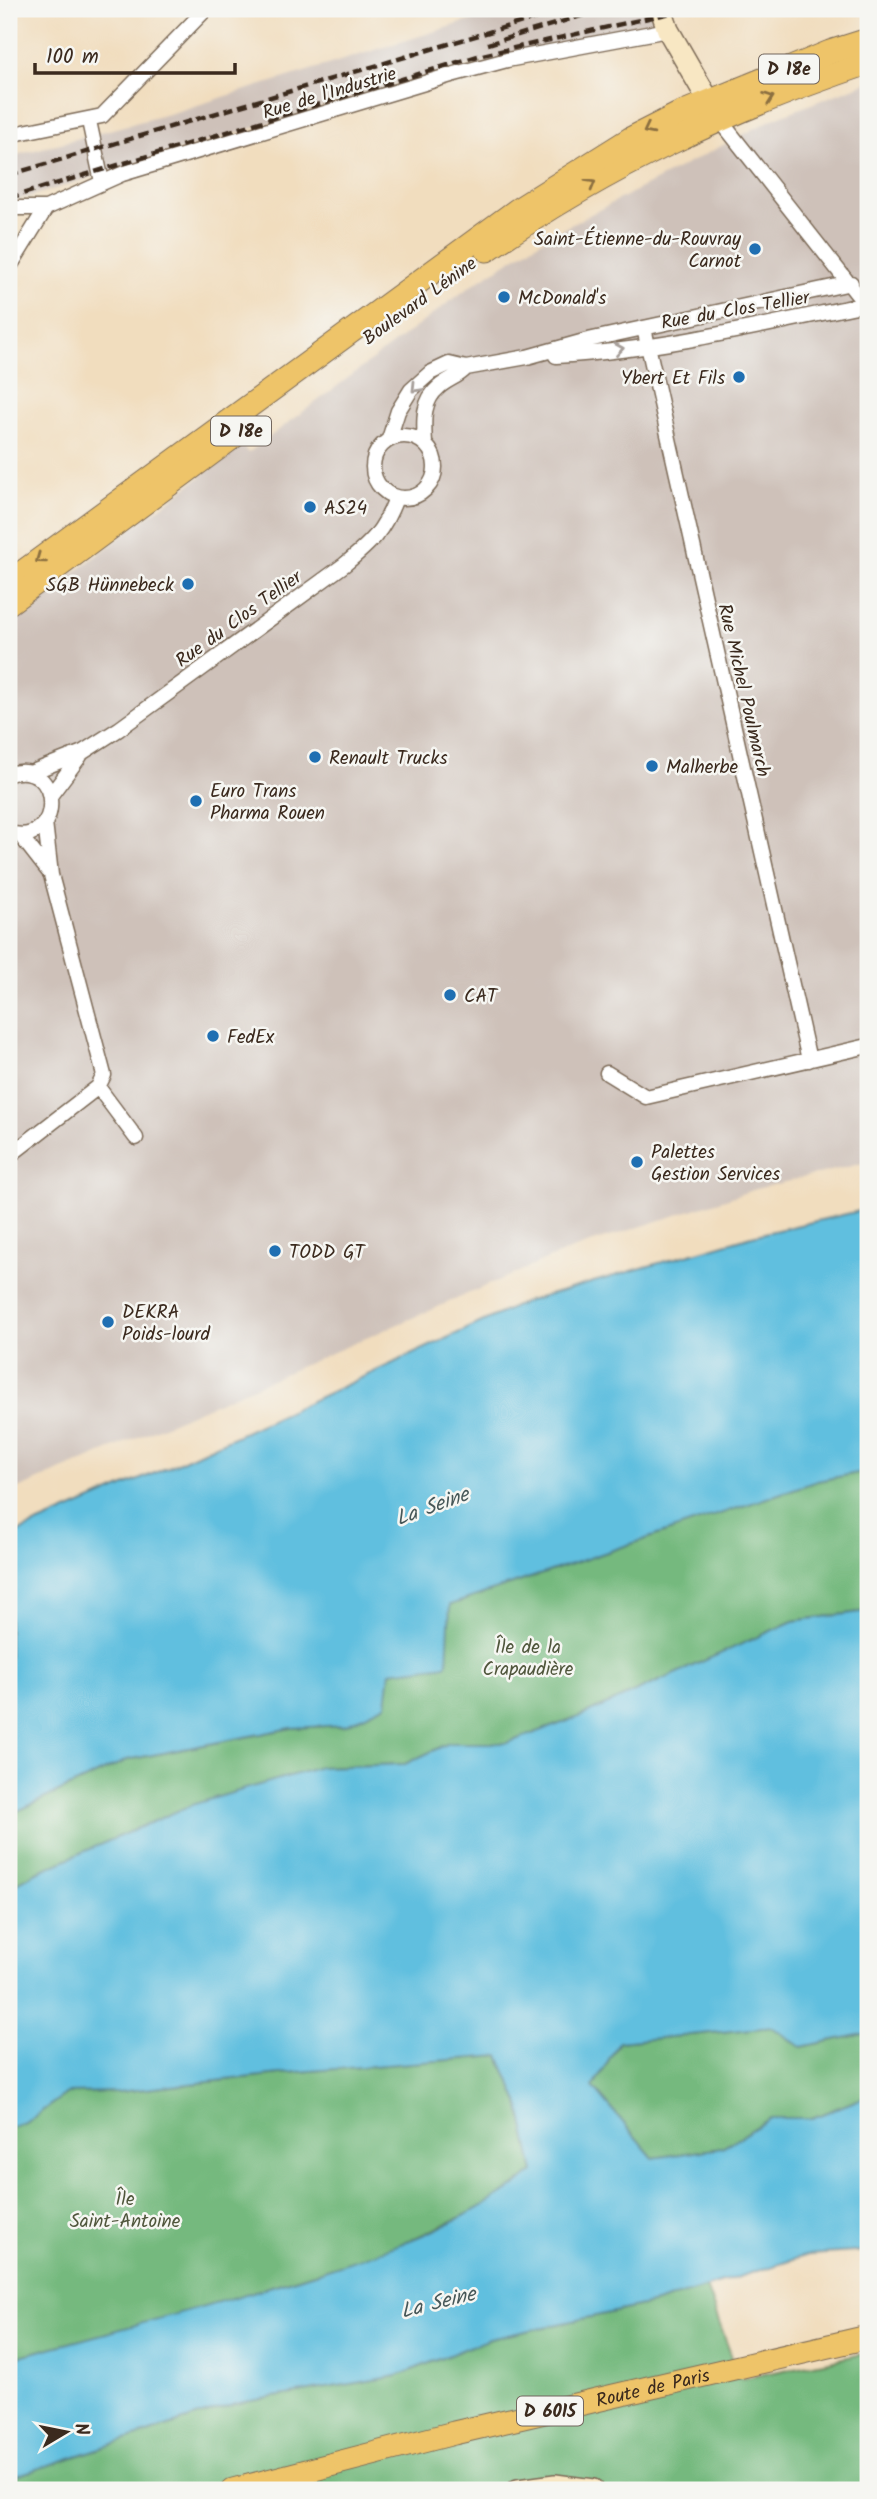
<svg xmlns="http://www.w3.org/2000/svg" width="877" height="2499" font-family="Kalam,sans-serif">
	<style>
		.industrial { fill: #cec1b9 }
		.forest { fill: #74b97e; stroke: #58724e; stroke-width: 2 }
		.water { fill: #61bfdf; stroke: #4e747e; stroke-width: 2 }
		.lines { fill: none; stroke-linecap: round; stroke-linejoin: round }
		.street-casing { stroke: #7b6956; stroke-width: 17 }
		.secondary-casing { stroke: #7b6956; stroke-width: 24 }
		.primary-casing { stroke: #7b6956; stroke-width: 25 }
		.street { stroke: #fff; stroke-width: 14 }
		.secondary { stroke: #f8e7c3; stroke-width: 21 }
		.primary { stroke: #eec469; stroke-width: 23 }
		.rail { stroke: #3b2a1e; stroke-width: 4.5; stroke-dasharray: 10 5; stroke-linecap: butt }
		.oneway { stroke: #8c6f40 }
		.oneway2 { stroke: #a79f9a }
		.poi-dot { fill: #1f6fb2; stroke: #f6f6f2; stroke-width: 2.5 }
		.labels { text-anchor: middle; stroke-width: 5; stroke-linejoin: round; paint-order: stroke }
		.shield { fill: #f6f6f2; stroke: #73675e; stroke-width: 2 }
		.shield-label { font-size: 18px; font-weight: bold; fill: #3b2a1e }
		.street-label { font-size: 19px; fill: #3b2a1e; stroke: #f6f6f2 }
		.poi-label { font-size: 19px; fill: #3b2a1e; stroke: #f6f6f2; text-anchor: start }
		.park-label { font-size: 19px; fill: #50563c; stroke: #f6f6f2 }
		.water-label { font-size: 21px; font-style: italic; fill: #465758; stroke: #f6f6f2 }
	</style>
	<rect width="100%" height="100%" fill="#f6f6f2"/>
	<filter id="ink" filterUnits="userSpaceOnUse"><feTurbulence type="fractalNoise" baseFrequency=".0143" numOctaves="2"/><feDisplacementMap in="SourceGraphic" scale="14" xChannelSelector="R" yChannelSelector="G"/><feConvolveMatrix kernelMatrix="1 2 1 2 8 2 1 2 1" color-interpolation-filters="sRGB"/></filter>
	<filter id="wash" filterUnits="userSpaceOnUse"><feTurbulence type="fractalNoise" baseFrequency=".00686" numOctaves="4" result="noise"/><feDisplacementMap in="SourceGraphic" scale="28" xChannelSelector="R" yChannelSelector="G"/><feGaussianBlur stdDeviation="1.57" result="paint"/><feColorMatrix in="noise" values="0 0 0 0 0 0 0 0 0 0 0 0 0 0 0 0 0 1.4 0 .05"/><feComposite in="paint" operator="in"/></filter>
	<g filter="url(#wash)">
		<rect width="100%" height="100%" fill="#f1ddbe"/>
		<!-- industrial -->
		<path class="industrial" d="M507,9H651L655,20L397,84L9,203V157L172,113Z
			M868,82V1162L756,1189L569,1250L9,1493V622L242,445L248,453L472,285L547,237L775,118Z"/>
		<!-- forest -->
		<path class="forest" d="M868,1471V1611L793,1621L579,1717L507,1743H450L405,1764L320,1767L35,1873L9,1888V1815L127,1760L291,1728L345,1725L450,1605L817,1481Z
			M772,2027L802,2047L868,2033V2096L812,2118H771L722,2148L653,2158L593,2087L619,2042Z
			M499,2056L519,2102L534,2172L486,2206L386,2251L194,2310L9,2359V2128L25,2123L67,2093L119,2092L298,2072Z
			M706,2287L740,2379L868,2353V2490H9V2478L239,2403L397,2376L489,2339L656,2303Z"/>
		<!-- water -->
		<path class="water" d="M868,1209V1471L817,1481L450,1605L447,1665L390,1672L386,1705L345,1725L291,1728L127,1760L9,1815V1536L171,1466L525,1302L752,1236Z
			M868,1611V2033L801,2047L772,2027L619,2042L593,2087L653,2158L722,2148L771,2118H812L868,2096V2251L808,2255L656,2303L489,2339L397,2376L239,2403L9,2478V2359C103,2334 198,2309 292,2280C377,2254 463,2227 534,2172L519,2102L499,2056L298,2072L118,2092L67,2093L25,2123L9,2128V1888L35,1873L191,1805L320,1767L405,1764L449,1743H507L579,1717L793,1621Z"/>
	</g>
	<g filter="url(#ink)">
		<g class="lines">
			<defs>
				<path id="street" d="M720,120L868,308
					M89,121L102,182
					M9,135L102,116L206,9
					M9,208H46L122,174L451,75L507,60L668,30
					M9,268L46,208
					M644,328L809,1060
					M556,356C660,350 764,325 866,304
					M373 467a31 31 0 1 1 62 0a31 31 0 1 1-62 0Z
					M389,439L398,411L411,390L430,373L449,364L466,368L527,357L588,340L851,283
					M425,444C424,423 421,402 439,387C448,379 458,377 466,368
					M30,773L83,752L119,729L344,565C372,542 383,532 396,498
					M9,774C63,757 65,848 9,833
					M50,796L80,756
					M20,835L49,872
					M607,1073L646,1097L868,1046
					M98,1087L136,1138
					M9,1156L98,1087L104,1075L51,875L45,822"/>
				<path id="secondary" d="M661,9L668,30L717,115
					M518,2490L555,2485L593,2490"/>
				<g id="primary">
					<path d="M487,250C607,167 731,109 868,63"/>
					<path d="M9,582L517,210L630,139L679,114L830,52L868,40"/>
					<path d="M9,603L248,426"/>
					<path id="s1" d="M233,2490L454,2433L868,2337"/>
				</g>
			</defs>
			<!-- street casing -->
			<use href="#street" class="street-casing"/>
			<!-- secondary casing -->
			<use href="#secondary" class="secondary-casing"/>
			<!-- primary casing -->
			<use href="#primary" class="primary-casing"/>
			<!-- street -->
			<use href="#street" class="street"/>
			<!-- secondary -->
			<use href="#secondary" class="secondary"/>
			<!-- primary -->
			<use href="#primary" class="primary"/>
			<!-- rail -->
			<path class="rail" d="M488,44L604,9
				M9,175L566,9
				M9,198L478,56L689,9"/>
		</g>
		<!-- one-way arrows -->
		<defs><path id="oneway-chevron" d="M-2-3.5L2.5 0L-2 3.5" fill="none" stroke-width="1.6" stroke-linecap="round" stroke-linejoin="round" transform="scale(1.75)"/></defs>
		<g class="oneway">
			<use href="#oneway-chevron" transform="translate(769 98) rotate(-20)"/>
			<use href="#oneway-chevron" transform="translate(648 130) rotate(153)"/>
			<use href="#oneway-chevron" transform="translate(591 184) rotate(-30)"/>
			<use href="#oneway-chevron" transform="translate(40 559) rotate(144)"/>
		</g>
		<g class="oneway2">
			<use href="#oneway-chevron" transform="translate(619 349) rotate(-9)"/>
			<use href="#oneway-chevron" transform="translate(416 388) rotate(134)"/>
		</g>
	</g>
	<!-- markers -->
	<g class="poi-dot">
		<circle cx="755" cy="249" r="7"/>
		<circle cx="504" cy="297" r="7"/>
		<circle cx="739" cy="377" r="7"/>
		<circle cx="310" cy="507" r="7"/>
		<circle cx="188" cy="584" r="7"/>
		<circle cx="315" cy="757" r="7"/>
		<circle cx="652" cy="766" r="7"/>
		<circle cx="196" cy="801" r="7"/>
		<circle cx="450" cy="995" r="7"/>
		<circle cx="213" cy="1036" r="7"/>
		<circle cx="637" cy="1162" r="7"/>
		<circle cx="275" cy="1251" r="7"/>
		<circle cx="108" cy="1322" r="7"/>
	</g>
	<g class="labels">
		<!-- shield labels -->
		<g class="shield">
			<rect x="759" y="54.5" width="60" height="29" rx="5"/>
			<rect x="211" y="416.5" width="60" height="29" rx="5"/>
			<rect x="517" y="2396.5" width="66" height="29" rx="5"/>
		</g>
		<g class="shield-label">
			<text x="789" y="75">D 18e</text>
			<text x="241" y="437">D 18e</text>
			<text x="550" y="2417">D 6015</text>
		</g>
		<!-- street labels -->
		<g class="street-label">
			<text transform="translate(329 92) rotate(-17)" y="7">Rue de l'Industrie</text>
			<text transform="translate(419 300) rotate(-36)" y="7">Boulevard Lénine</text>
			<text transform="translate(735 309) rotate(-10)" y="7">Rue du Clos Tellier</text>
			<text transform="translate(238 618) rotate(-36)" y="7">Rue du Clos Tellier</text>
			<text transform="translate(745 690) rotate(77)" y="7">Rue Michel Poulmarch</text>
			<text dy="7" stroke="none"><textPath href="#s1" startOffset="432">Route de Paris</textPath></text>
		</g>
		<!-- poi labels -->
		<g class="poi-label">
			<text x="741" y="245" text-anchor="end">Saint-Étienne-du-Rouvray<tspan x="741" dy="22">Carnot</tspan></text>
			<text x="518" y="304">McDonald's</text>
			<text x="725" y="384" text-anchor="end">Ybert Et Fils</text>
			<text x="324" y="514">AS24</text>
			<text x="174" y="591" text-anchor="end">SGB Hünnebeck</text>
			<text x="329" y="764">Renault Trucks</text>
			<text x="666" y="773">Malherbe</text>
			<text x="210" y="797">Euro Trans<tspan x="210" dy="22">Pharma Rouen</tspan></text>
			<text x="464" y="1002">CAT</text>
			<text x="227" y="1043">FedEx</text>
			<text x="651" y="1158">Palettes<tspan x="651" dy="22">Gestion Services</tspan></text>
			<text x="289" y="1258">TODD GT</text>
			<text x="122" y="1318">DEKRA<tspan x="122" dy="22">Poids-lourd</tspan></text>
		</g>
		<!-- park labels -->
		<g class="park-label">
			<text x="528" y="1653">Île de la<tspan x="528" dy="22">Crapaudière</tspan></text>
			<text x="125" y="2205">Île<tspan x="125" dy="22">Saint-Antoine</tspan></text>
		</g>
		<!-- water labels -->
		<g class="water-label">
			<text transform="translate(432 1506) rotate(-20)" y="7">La Seine</text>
			<text transform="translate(438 2302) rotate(-14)" y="7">La Seine</text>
		</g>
	</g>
	<!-- margin -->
	<rect width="877" height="2499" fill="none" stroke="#f6f6f2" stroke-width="35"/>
	<!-- north arrow -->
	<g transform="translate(66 2432) rotate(80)" stroke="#f6f6f2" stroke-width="5" paint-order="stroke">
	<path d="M0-5L12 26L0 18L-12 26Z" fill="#3b2a1e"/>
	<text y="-10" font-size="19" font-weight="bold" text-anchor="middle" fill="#3b2a1e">N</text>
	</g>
	<!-- scale -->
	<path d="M35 63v10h200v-10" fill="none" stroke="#3b2a1e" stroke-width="3.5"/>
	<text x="46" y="63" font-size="21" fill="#3b2a1e" stroke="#f6f6f2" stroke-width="5" paint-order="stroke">100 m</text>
</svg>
